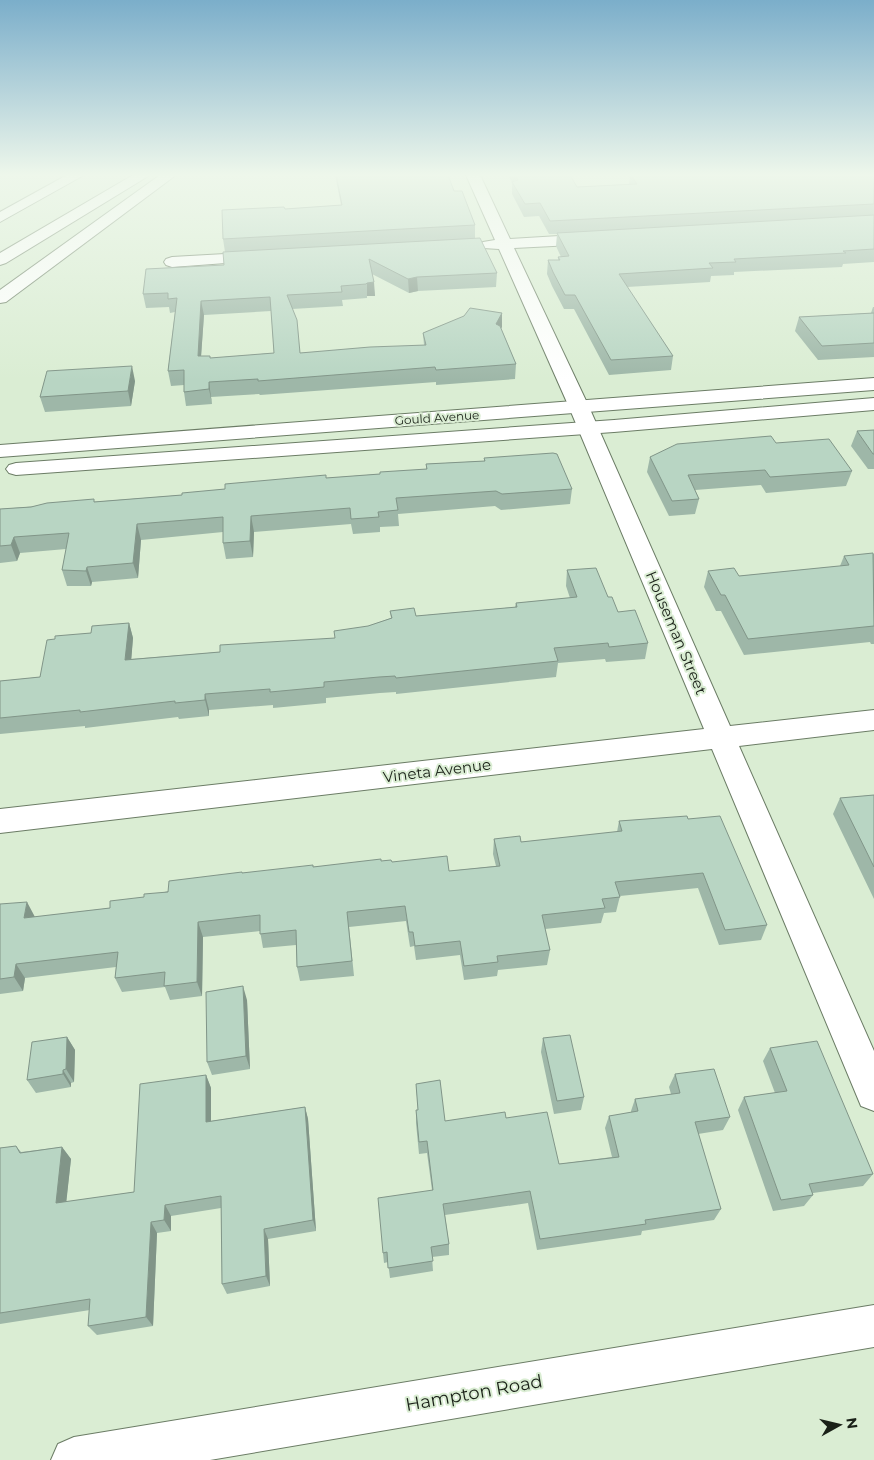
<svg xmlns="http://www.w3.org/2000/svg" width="874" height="1460" font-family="Montserrat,sans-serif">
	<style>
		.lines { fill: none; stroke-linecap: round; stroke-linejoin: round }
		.street-casing { stroke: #6b7c65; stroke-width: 2 }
		.secondary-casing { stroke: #6b7c65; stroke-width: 2 }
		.highway-casing { stroke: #6b7c65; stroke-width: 2 }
		.street { fill: #fff; fill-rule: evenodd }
		.secondary { fill: #fff; fill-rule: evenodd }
		.highway { fill: #fff; fill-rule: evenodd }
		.wall { fill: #9eb7a8; fill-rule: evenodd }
		.shaded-wall { fill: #819588 }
		.building { fill: #b8d5c3; stroke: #819588; fill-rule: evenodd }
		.labels { text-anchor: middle; stroke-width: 4; stroke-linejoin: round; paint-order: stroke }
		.far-street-label { font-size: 12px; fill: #1a2118; stroke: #daedd3 }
		.street-label { font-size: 15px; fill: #1a2118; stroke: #daedd3 }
		.near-street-label { font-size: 18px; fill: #1a2118; stroke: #daedd3 }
	</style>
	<rect width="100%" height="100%" fill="#daedd3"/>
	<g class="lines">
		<defs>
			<path id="street" d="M466,175H480L510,239L592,234L597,236L600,239L597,242L592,244L514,248L589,407L730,726L874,710V730L739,746L874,1051V1111L861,1106L712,749L0,833V809L704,729L569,407L499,249L483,248L480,245L483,242L495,240Z
				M260,252L265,254L268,257L265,260L172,267L166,265L164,262L166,259L172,257Z
				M874,1305V1347L210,1460H51L58,1444L74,1437Z"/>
			<path id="secondary" d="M874,378V390L0,457V445Z
				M874,398V410L614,432L16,475L9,473L6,469L9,465L16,463L614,420Z"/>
			<path id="highway" d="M67,175H84L0,222V212Z
				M133,175H150L6,263L0,265V253Z
				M160,175H176L6,302L0,303V290Z"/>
		</defs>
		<!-- street casing -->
		<use href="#street" class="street-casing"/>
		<!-- secondary casing -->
		<use href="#secondary" class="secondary-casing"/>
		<!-- highway casing -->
		<use href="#highway" class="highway-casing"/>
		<!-- street -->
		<use href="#street" class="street"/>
		<!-- secondary -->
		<use href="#secondary" class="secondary"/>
		<!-- highway -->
		<use href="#highway" class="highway"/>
	</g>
	<!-- wall -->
	<path class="wall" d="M335,175H448L454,191L475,225V238L497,273L496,287L418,291L409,293L372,274L375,296H367V298L342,300L343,306L292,309L300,353L424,345L423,333L502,313V327L501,328L516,364L515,379L436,385V382L260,395L259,394L211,397L212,404L186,406L184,392V385L171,386L168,371L175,312L170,313L169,307L146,308L143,294L224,265L225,252L223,239L285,209L341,205ZM271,311L274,353L211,358L201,356L204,315Z
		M508,175H570L577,187L629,184L630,175H874V262L843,264L842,267L734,272V275L711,276L710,282L627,287L673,356L671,370L609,375L574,309H564L552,286L547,274L548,260H558V257H561L556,246L557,234H549L539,216L524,217L512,194V183Z
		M873,307H874V357L818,360L795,331L799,317L871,313Z
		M135,381L131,406L45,412L40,397Z
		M874,430V469H868L851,446L857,431Z
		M776,443L852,471L846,486L766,493L761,485L695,490L699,499L695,514L669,516L647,472L650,457Z
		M484,458L572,489L570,504L501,510L495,506L398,514L399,526L380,527V532L353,534L351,524L254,532L253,557L226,559L223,543V532L141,540L138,578L92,582L91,586H67L62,570L66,549L20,553L17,561L0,563V509L182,495L225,489L326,478L380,474L426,469V464L484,461Z
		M874,554V644H871L870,642L744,655L721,611H716L704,587L708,571L739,576L840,566L844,556Z
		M567,570L608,597L618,612L648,643L645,659L606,662L605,659L558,663L556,677L396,694V692L380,693L326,698V703L273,708V705L209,710V716L179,719L178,717L85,728V726L0,734V681L40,677L55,639L91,633L129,623L133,638L131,659L220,652L335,638L391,618L390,611L416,616L515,607L516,603L570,598L566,586Z
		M874,795V899L833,814L840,798Z
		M688,819L767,925L761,940L719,945L698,888L620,896L616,912L604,913L601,923L545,929L550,950L547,965L498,970L497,976L464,980L460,955L416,960L414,946L410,947L406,921L349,927L354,976L300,981L297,967L296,945L263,948L260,931L203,937L202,996L170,1000L165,987L122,992L115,978L116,967L25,978L23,991L0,994V904L35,917L110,908L144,897L242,873L381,861L449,871L496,866L493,854L494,839L521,842L617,832L619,821Z
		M247,1000L250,1069L212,1075L207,1062Z
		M67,1037L75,1050L74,1082L71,1083V1087L36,1093L27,1080Z
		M543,1038L584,1097L581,1110L554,1114L541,1052Z
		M770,1048L873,1174L863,1186L813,1193V1195L804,1206L773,1211L738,1110L744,1097L775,1093L763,1061Z
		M675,1074L730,1117L723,1130L698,1134L721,1209L714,1220L642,1231L641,1235L537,1250L528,1203L445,1215L449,1244V1255L432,1257L433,1271L390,1278L388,1262L384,1263L383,1253L432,1190L427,1153L419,1154L416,1123V1110H418L416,1084L445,1121L506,1118L559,1164L612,1157L605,1128L609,1116L631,1113V1111L635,1099L671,1094L669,1087Z
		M206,1075L211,1088V1121L305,1107L308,1119L316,1231L268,1239L270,1286L227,1294L222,1284L221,1208L171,1216V1231L157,1233L153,1326L97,1335L88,1326L90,1310L0,1324V1148L16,1146L21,1152L62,1147L71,1159L66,1202L134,1192Z"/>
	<!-- shaded-wall -->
	<path class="shaded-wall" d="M417,277L418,291L409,293L408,279Z
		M374,282L375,296H367V298V283Z
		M201,301L204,315L200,371L198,356Z
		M502,313V327L495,338L496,324Z
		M132,366L135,381L131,406L128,391Z
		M209,382L211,397L212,404L209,389Z
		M251,516L254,532L253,557L250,541Z
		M137,524L141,540L138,578L133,563Z
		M14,537L20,553L17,561L11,545Z
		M87,567L92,582L91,586L86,571Z
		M129,623L133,638L130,676L125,660Z
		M205,694L209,710V716L205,700Z
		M27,902L35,917L24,918Z
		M198,922L203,937L202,996L197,982Z
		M16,964L25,978L23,991L14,977Z
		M243,986L247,1000L250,1069L246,1056Z
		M67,1037L75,1050L74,1082L66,1069Z
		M63,1070L71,1083V1087L63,1074Z
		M206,1075L211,1088V1134L206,1122Z
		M305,1107L308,1119L316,1231L313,1220Z
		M62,1147L71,1159L65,1214L56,1203Z
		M165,1205L171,1216V1231L164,1220Z
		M151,1222L157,1233L153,1326L146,1317Z
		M264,1229L268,1239L270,1286L266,1276Z"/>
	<!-- building -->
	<path class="building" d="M336,175H448L454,191H462L475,225L223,239L222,210L284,207L285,209L342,205Z
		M515,175H570L577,187L637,184L631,175H874V204L550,221L540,203L525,204L512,182L518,180Z
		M874,215V249L843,251L846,253L734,259L736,262L709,263L713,268L619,274L673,356L611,360L575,295H565L553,272L548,260H560L558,257L569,256L557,233Z
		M480,238L497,273L417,277L408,279L369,259L374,282L367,283L366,284L341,286L342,292L287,295L297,320L300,353L370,347L426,345L423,333L464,316L470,308L502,313L496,324L500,326L516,364L436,370L435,367L258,381V379L209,382V389L184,392V370L168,371L177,298L168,299V293L143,294L146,269L224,265L223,252ZM270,297L274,353L210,358V356H198L201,301Z
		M874,313V343L822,346L799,317Z
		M132,366L128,391L40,397L47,371Z
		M874,430V454H873L857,431Z
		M771,436L776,443L829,439L852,471L770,477L765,470L688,475L699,499L672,501L650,457L677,444Z
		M553,453L557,454L572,489L502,494L496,491L396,498L398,510L378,512L379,517L351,519L350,508L251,516L250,541L223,543V517L137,524L133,563L87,567L86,571L62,570L69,533L14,537L11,545L0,546V509L31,507L47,503L94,499V502L182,495V493L225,489V484L326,475V478L380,474V472L427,469L426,464L485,461L484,458Z
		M873,553L874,626L748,639L725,595H721L708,571L734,568L739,576L849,565L844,556Z
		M596,568L608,597H612L618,612L635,610L648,643L609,647L608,643L554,648L558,661L396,678L395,676L379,677L324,682V687L270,692V689L205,694V700L175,703V701L80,712V710L0,718V681L40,677L47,640L55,639V636L91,633L92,626L129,623L125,660L220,652V645L335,638L334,631L368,626L392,618L390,611L414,608L416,616L517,607L516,603L577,597L567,570Z
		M874,795V867L840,798Z
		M687,816L688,819L720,816L767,925L725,930L703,873L615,882L620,897L602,899L605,908L542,915L550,950L497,956L498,962L464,966L460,941L415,946L413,932H409L405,906L347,912L352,961L297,967L296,930L260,934V915L198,922L197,982L164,986L165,972L115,978L118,952L16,964L14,977L0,979V904L27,902L24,918L110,908V901L144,897V894L168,892L169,881L242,872V873L313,865V867L381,859V861L391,860L392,862L447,856L449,871L500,866L494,839L520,836L521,842L622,831L619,821Z
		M243,986L246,1056L207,1062L206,992Z
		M570,1035L584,1097L557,1101L543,1038Z
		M67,1037L66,1069L63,1070V1074L27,1080L32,1042Z
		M817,1041L873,1174L809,1184L813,1195L781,1200L744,1097L787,1091L770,1048Z
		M714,1069L730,1117L695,1122L721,1209L645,1220L646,1224L540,1239L530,1191L443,1204L449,1244L431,1247L433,1261L388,1268L387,1252L383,1253L378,1198L433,1190L427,1141L419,1142L416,1110H418L416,1084L440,1080L445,1121L505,1112L506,1118L547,1112L559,1164L619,1157L609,1116L638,1111L635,1099L680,1093L675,1074Z
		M206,1075V1122L305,1107L313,1220L264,1229L266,1276L222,1284L221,1196L165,1205L164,1220L151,1222L146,1317L88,1326L90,1299L0,1313V1148L16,1146L20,1153L62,1147L56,1203L134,1192L140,1084Z"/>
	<!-- sky -->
	<linearGradient id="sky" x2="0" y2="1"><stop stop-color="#7baeca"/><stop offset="0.46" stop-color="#eef7eb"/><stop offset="1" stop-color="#eef7eb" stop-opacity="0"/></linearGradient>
	<rect width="874" height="380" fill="url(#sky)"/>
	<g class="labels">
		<!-- far-street labels -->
		<g class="far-street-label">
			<text transform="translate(437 418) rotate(-4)" y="4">Gould Avenue</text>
		</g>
		<!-- street labels -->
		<g class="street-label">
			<text transform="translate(676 633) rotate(67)" y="5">Houseman Street</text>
			<text transform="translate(437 771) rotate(-7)" y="5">Vineta Avenue</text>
		</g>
		<!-- near-street labels -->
		<g class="near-street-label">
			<text transform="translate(474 1393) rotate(-10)" y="6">Hampton Road</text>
		</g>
	</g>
	<!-- north arrow -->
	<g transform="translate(839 1425) rotate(82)" stroke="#daedd3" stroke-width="4" paint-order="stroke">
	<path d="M0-4L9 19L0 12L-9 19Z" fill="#1a2118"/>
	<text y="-8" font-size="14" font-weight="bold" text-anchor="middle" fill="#1a2118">N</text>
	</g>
</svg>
